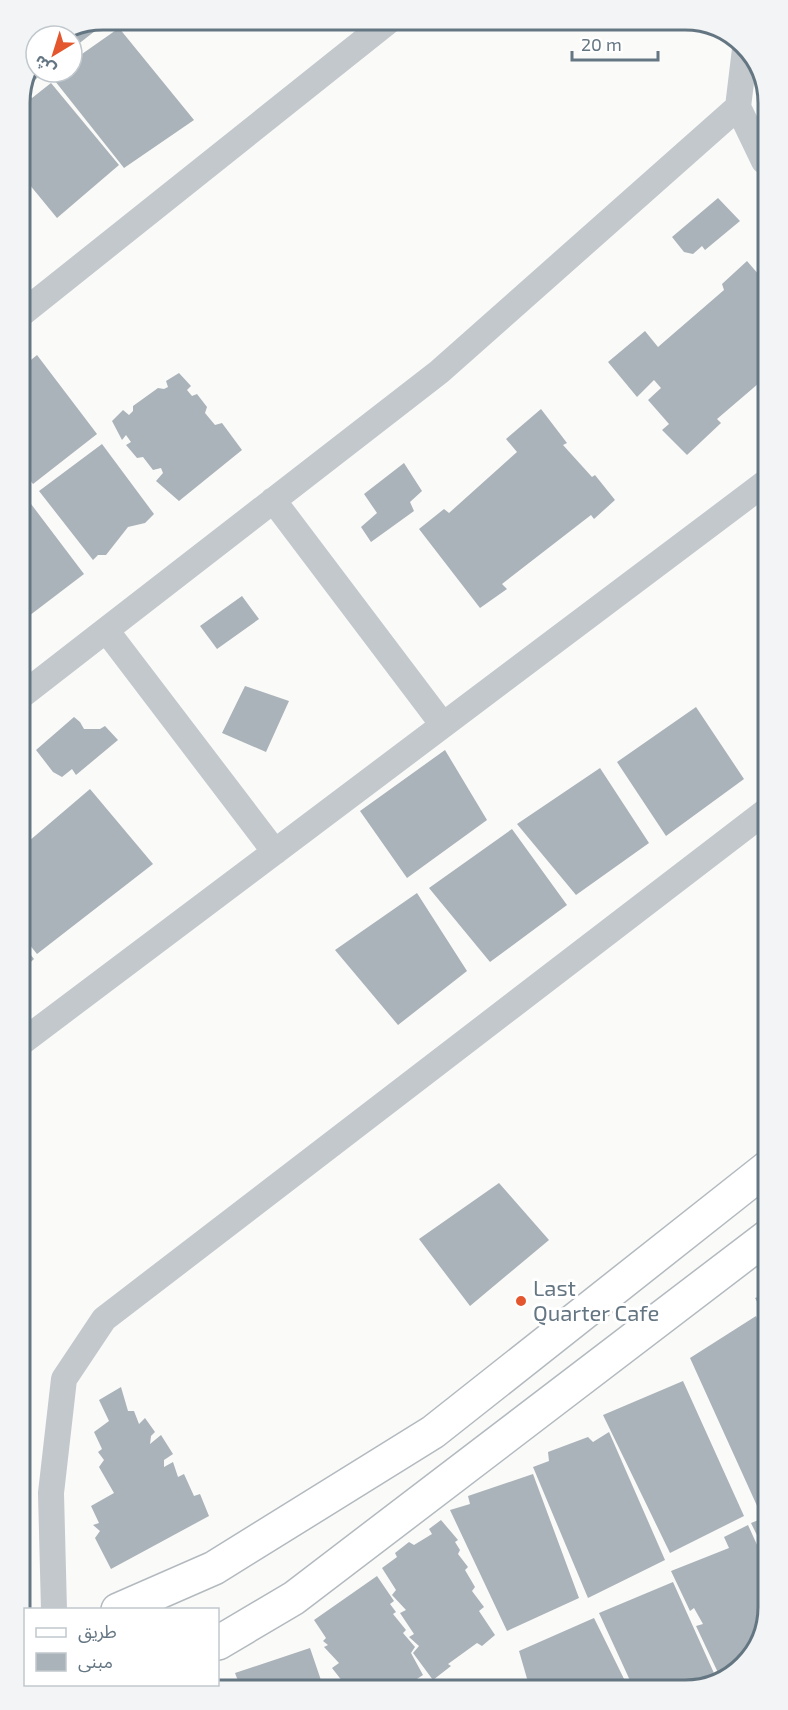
<svg xmlns="http://www.w3.org/2000/svg" width="788" height="1710" font-family="'Exo 2','Noto Sans Arabic',sans-serif">
	<style>
		.building { fill: #aab3b9 }
		.lines { fill: none; stroke-linecap: round; stroke-linejoin: round }
		.secondary-casing { stroke: #b3babf; stroke-width: 36 }
		.street { stroke: #c3c8cc; stroke-width: 26 }
		.secondary { stroke: #fff; stroke-width: 33 }
		.poi-dot { fill: #e4572e; stroke: #fff; stroke-width: 2 }
		.labels { text-anchor: middle; stroke-width: 6; stroke-linejoin: round; paint-order: stroke }
		.poi-label { font-size: 22px; fill: #657683; stroke: #fff; text-anchor: start }
		.rim { fill: none; stroke: #657683; stroke-width: 3 }
	</style>
	<rect width="100%" height="100%" fill="#fafaf8"/>
	<!-- building -->
	<path class="building" d="M103,19L109,20L72,49V36H63Z
		M119,28L194,120L124,168L51,76L57,72H72V61Z
		M36,62V72H44L28,86L31,90L20,100Z
		M51,83L119,165L57,218L20,173V104L30,96L32,98Z
		M718,198L740,221L705,250L702,246L693,254L684,252L672,237Z
		M747,261L765,282V378L717,419L721,423L687,455L662,430L669,424L648,400L661,388L654,380L637,397L608,362L645,331L658,347L724,290L722,284Z
		M37,355L97,434L33,484L21,469L20,369Z
		M179,373L191,386L187,390L192,396L197,394L207,407L205,413L215,425L222,423L242,450L179,501L156,481L163,473L161,468L153,470L143,457L137,458L126,445L131,442L126,435L122,440L112,421L123,410L129,415L133,411V406L158,388L164,389L168,387L166,381Z
		M541,409L567,443L563,445L592,477L595,475L615,500L594,519L591,515L502,584L507,589L480,608L419,529L444,509L449,513L517,452L506,439Z
		M102,444L154,514L145,523L128,527L106,555H98L93,560L39,491Z
		M404,463L422,491L410,502L414,511L371,542L361,527L377,513L364,494Z
		M25,496L84,574L21,622V499Z
		M242,596L259,619L217,649L200,626Z
		M245,686L289,701L266,752L222,733Z
		M696,707L744,779L666,836L617,762Z
		M74,717L80,722L84,729H100L105,726L118,740L76,775L72,769L62,777L53,772L36,750Z
		M445,750L487,820L407,878L360,811Z
		M600,768L649,843L576,895L517,824Z
		M90,789L153,864L37,954L25,939L24,946L34,959L22,970V847Z
		M512,829L567,905L490,962L429,888Z
		M417,893L467,971L398,1025L335,950Z
		M499,1183L549,1240L470,1306L419,1239Z
		M768,1293V1322L755,1298Z
		M756,1316L768,1344V1501L758,1508L690,1358Z
		M683,1381L744,1516L670,1553L603,1415Z
		M121,1387L128,1411H134L139,1424L145,1418L155,1432L151,1436L150,1444L161,1435L173,1454L164,1460V1467L173,1462L178,1477L184,1474L194,1496L200,1494L209,1516L111,1569L95,1538L100,1531L93,1525L99,1523L91,1506L114,1493L99,1467L104,1460L98,1452L102,1449L94,1432L109,1421L99,1400Z
		M609,1432L665,1560L588,1598L533,1467L549,1461L548,1452L588,1437L593,1442Z
		M533,1474L579,1598L507,1631L450,1510L470,1504L468,1496Z
		M768,1516V1558L751,1523Z
		M441,1520L458,1540L455,1542L460,1550L458,1554L468,1567L465,1570L475,1587L472,1591L484,1607L479,1611L495,1635L482,1646L477,1643L448,1664L451,1666L433,1680L413,1653L419,1646L409,1637L414,1634L400,1613L406,1610L392,1595L396,1590L382,1568L397,1557L395,1553L409,1542L414,1545L432,1534L429,1529Z
		M748,1525L768,1569V1608L751,1658L721,1679L696,1626L703,1624L694,1608L690,1611L671,1571L729,1548L724,1537Z
		M377,1576L394,1601L390,1604L396,1612L393,1614L406,1630L403,1633L415,1647L411,1653L423,1675L403,1688L342,1689L346,1686L332,1668L339,1663L324,1647L328,1645L323,1641L326,1638L314,1620Z
		M673,1582L718,1682L712,1686L633,1687L599,1613Z
		M594,1618L628,1687H541L538,1680L528,1682L519,1651Z
		M310,1648L324,1689H241L235,1673Z"/>
	<g class="lines">
		<defs>
			<path id="secondary" d="M118,1610L214,1568L433,1432L767,1168
				M218,1643L294,1598L767,1237
				M107,1690L124,1684"/>
		</defs>
		<!-- secondary casing -->
		<use href="#secondary" class="secondary-casing"/>
		<!-- street -->
		<path class="street" d="M745,49L738,107L764,161
			M20,315L390,20
			M273,500L443,725
			M21,696L106,630
			M275,852L106,630L439,372L738,107
			M22,1042L765,483
			M54,1610L51,1493L64,1379L104,1319L766,811"/>
		<!-- secondary -->
		<use href="#secondary" class="secondary"/>
	</g>
	<!-- markers -->
	<circle class="poi-dot" cx="521" cy="1301" r="6"/>
	<g class="labels">
		<!-- poi labels -->
		<g class="poi-label">
			<text x="533" y="1296">Last<tspan x="533" dy="25">Quarter Cafe</tspan></text>
		</g>
	</g>
	<!-- crop -->
	<path d="M0 0H788V1710H0ZM103 30H685A73 73 0 0 1 758 103V1607A73 73 0 0 1 685 1680H103A73 73 0 0 1 30 1607V103A73 73 0 0 1 103 30Z" fill="#f3f4f5" fill-rule="evenodd"/>
	<path class="rim" d="M103 30H685A73 73 0 0 1 758 103V1607A73 73 0 0 1 685 1680H103A73 73 0 0 1 30 1607V103A73 73 0 0 1 103 30Z"/>
	<!-- legend -->
	<rect x="24" y="1608" width="195" height="78" fill="#ffffff" stroke="#c1c8cd" stroke-width="1.5"/>
	<rect x="36" y="1628" width="30" height="9" fill="#ffffff" stroke="#c1c8cd" stroke-width="1.5"/>
	<text x="78" y="1638" font-size="18" fill="#657683">طريق</text>
	<rect x="36" y="1653" width="30" height="18" fill="#aab3b9" stroke="#c1c8cd" stroke-width="1.5"/>
	<text x="78" y="1668" font-size="18" fill="#657683">مبنى</text>
	<!-- north arrow -->
	<g transform="translate(54 54) rotate(218)"><circle r="28" fill="#ffffff" stroke="#c1c8cd" stroke-width="1.5"/>
	<path d="M0-4.5L10 22L0 15L-10 22Z" fill="#e4572e"/>
	<text y="-9" font-size="16" font-weight="bold" text-anchor="middle" fill="#657683">ش</text>
	</g>
	<!-- scale -->
	<path d="M572 51v9h86v-9" fill="none" stroke="#657683" stroke-width="3"/>
	<text x="581" y="51" font-size="18" fill="#657683" stroke="#ffffff" stroke-width="4.5" paint-order="stroke">20 m</text>
</svg>
